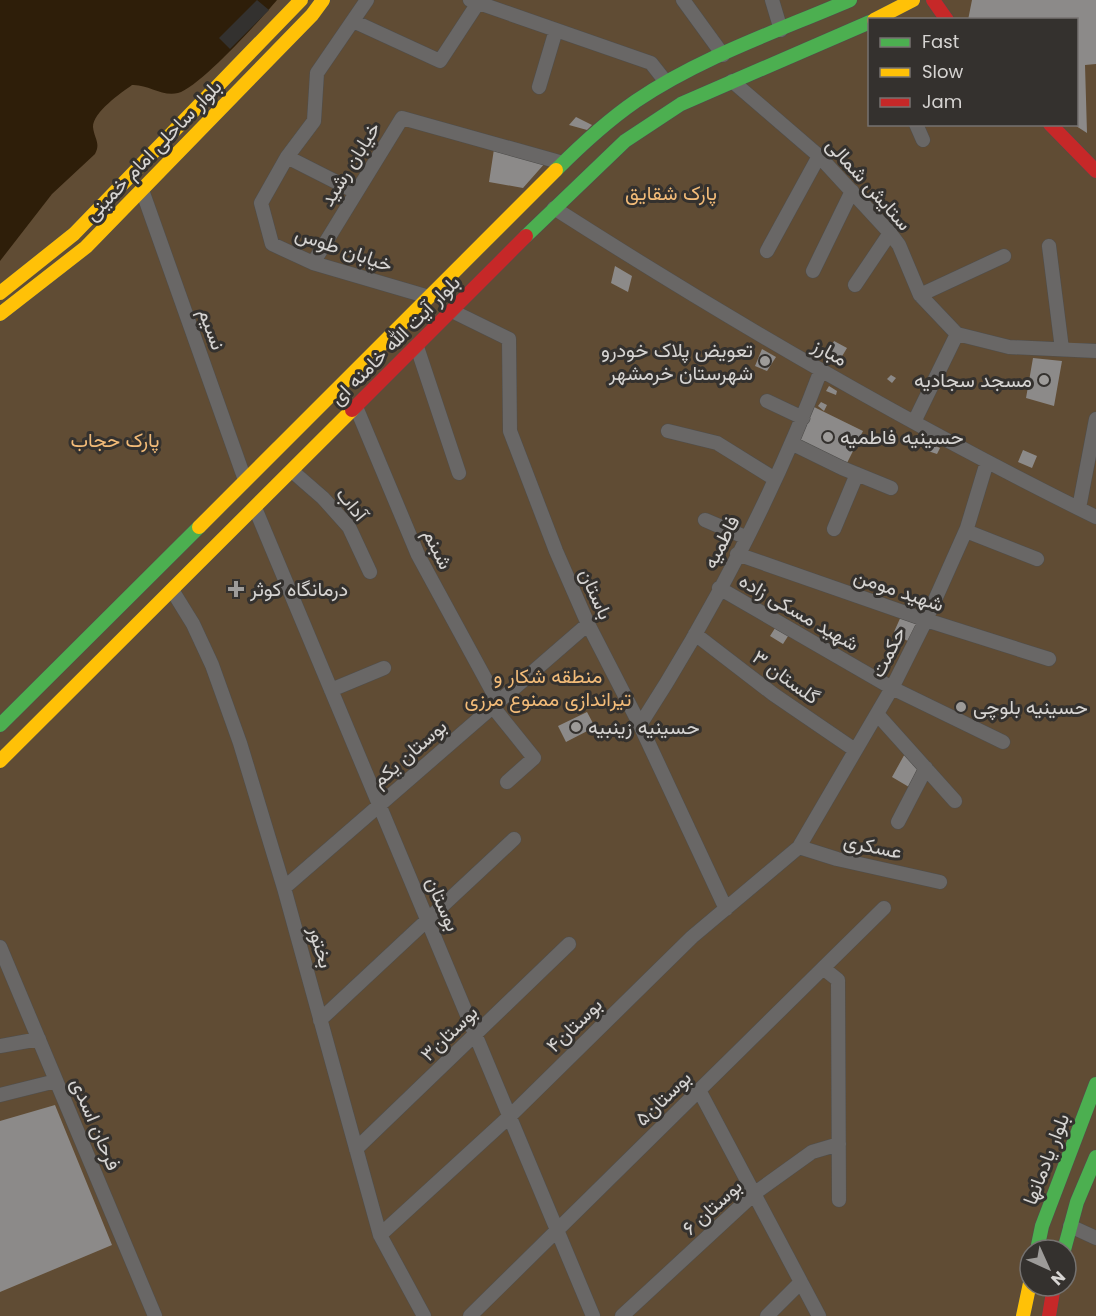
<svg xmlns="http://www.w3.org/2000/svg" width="1096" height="1316" font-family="Poppins,Vazirmatn,sans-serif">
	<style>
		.green { fill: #604c34; fill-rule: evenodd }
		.water { fill: #2e1e09 }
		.pier { fill: #33312f }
		.building { fill: #8c8a89 }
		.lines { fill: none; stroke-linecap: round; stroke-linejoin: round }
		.street-casing { stroke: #4f4e4c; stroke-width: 15 }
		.fast-casing { stroke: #4f4e4c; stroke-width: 15 }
		.slow-casing { stroke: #4f4e4c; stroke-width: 15 }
		.jam-casing { stroke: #4f4e4c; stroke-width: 15 }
		.street { stroke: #696766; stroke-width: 14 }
		.fast { stroke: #4caf50; stroke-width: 14 }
		.slow { stroke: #ffc107; stroke-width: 14 }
		.jam { stroke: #c62828; stroke-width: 14 }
		.poi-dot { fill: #9d9b99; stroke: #34312e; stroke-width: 2 }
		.labels { text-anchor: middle; stroke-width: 6; stroke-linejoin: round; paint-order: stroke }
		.street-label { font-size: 20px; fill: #d6d4d2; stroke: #34312e }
		.park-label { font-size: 20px; fill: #f2bb78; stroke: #34312e }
		.poi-label { font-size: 20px; fill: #d6d4d2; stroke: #34312e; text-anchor: start }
	</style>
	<rect width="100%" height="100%" fill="#33312f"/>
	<!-- green -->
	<path class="green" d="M0,0H1096V1316H0ZM870,20H1076V124H870ZM1030,1250H1066V1286H1030Z"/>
	<!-- water -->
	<path class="water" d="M0,0H277C261,19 199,88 178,93C162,97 148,84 132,85C121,93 93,112 93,127C94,138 101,143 95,154L52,194L0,261Z"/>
	<!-- pier -->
	<path class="pier" d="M257,0L269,10L230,49L219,38Z"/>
	<!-- building -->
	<path class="building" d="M972,0H1096V64L1085,65L1087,133L1073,124H1076V20H968Z
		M576,117L592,125L587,130L569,125Z
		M494,149L546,162L523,188L489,182Z
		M615,266L632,276L628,292L611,283Z
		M834,341L847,348L841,358L829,351Z
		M762,349L776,357L767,371L755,366Z
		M1033,358L1062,361L1054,406L1026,398Z
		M891,375L896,378L892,383L887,379Z
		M829,386L837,391L836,395L826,391Z
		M821,402L827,405L824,411L818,406Z
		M812,406L863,431L845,467L794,442Z
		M932,444L940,448L937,454L928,451Z
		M1023,450L1037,456L1032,468L1018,462Z
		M902,614L924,621L912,644L894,632Z
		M777,625L790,633L783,644L770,636Z
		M960,703L965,705L962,711L956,709Z
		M587,712L595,727L566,742L558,726Z
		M907,750L926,768L914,790L892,777Z
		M55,1105L112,1245L0,1292V1121Z"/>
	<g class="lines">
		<defs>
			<path id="street" d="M367,0L317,73L314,121L287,157L261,203L272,244L313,263L429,297
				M470,0L651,63L666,82
				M683,0L723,55
				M772,0L781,30
				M353,21L440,61L478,3
				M732,81L819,156L890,233L899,245L920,295L957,334L1009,347L1096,351
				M539,87L556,30
				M916,124L923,140
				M287,157L356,192
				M142,190L245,480
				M554,208C729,320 909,425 1096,517
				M1049,246L1062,349
				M767,251L819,156
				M313,263L402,118L563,163
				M813,271L852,191
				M855,285L890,233
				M920,295L1004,256
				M452,311L509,339L510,431L556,551L588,624L640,725L726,909
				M417,347L459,473
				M767,401L803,418
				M356,407L418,555L498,702
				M914,422L957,334
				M668,431L717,443L775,479
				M793,444L842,468L891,488
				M292,471L323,498L349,527L370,572
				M255,508L593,1316
				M1079,508L1096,419
				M705,520L745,537
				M834,529L857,474
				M966,531L1037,559
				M737,554L926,620L1049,659
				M719,588L892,688L1003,742
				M172,590L193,624L212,665L240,743L284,888L380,1235L424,1316
				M695,634L773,694L855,750
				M331,690L384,668
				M493,707L534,758L507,782
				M877,714L955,801
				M640,725C710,617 776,490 821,370
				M898,822L926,768
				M799,847L837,859L940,882
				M284,888L588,624
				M0,947L155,1316
				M823,968L838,980L839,1200
				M320,1020L514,839
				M0,1046L39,1039
				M699,1090L819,1316
				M0,1095L56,1081
				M356,1149L569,944
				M1070,1226L1096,1238
				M380,1235L510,1116L692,937L799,847L892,688L926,620L967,528L987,462
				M470,1316L884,908
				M622,1316L755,1193L812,1152L839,1144
				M767,1316L801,1282"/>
			<path id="fast" d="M556,170C581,145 607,121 636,101C701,57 778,31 850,0
				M526,236L625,141L681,104L870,22
				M0,725L199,527
				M1037,1250L1042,1226L1096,1084
				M1064,1250L1077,1202L1096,1157"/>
			<path id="slow" d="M874,20L913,0
				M0,293L74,234L301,0
				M0,314L86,247L312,15L323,0
				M199,527L556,170
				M0,761L352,410
				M1023,1316L1030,1283"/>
			<path id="jam" d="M933,0L947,20
				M1050,124L1096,171
				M352,410L526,236
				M1049,1316L1054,1286"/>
		</defs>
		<!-- street casing -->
		<use href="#street" class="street-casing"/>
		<!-- fast casing -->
		<use href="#fast" class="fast-casing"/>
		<!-- slow casing -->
		<use href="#slow" class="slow-casing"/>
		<!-- jam casing -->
		<use href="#jam" class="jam-casing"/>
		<!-- street -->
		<use href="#street" class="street"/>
		<!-- fast -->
		<use href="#fast" class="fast"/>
		<!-- slow -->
		<use href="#slow" class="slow"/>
		<!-- jam -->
		<use href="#jam" class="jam"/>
	</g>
	<!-- markers -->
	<g class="poi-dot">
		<circle cx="765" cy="361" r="6"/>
		<circle cx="1044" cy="380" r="6"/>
		<circle cx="828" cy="437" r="6"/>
		<path d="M233 580h6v6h6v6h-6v6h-6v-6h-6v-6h6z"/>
		<circle cx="961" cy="707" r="6"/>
		<circle cx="576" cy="727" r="6"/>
	</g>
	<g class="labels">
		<!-- street labels -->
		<g class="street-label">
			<text transform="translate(153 150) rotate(-46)" y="7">بلوار ساحلی امام خمینی</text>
			<text transform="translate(350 164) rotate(-58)" y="7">خیابان رشید</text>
			<text transform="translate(869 184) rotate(48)" y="7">ستایش شمالی</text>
			<text transform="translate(344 249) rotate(19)" y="7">خیابان طوس</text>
			<text transform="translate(212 329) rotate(70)" y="7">نسیم</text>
			<text transform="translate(395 340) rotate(-45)" y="7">بلوار آیت الله خامنه ای</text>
			<text transform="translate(830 352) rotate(29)" y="7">مبارز</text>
			<text transform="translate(352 504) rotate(51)" y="7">آداب</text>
			<text transform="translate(721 542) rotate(-63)" y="7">فاطمیه</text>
			<text transform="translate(438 549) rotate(64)" y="7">شبنم</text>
			<text transform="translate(899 590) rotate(19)" y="7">شهید مومن</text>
			<text transform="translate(596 594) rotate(66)" y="7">باستان</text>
			<text transform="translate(799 612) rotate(30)" y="7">شهید مسکی زاده</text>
			<text transform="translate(888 652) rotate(-63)" y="7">حکمت</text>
			<text transform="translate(786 677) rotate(36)" y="7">گلستان ۳</text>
			<text transform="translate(409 753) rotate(-41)" y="7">بوستان یکم</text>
			<text transform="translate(873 846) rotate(12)" y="7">عسکری</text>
			<text transform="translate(443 904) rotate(67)" y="7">بوستان</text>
			<text transform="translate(321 947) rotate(74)" y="7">بختور</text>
			<text transform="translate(574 1025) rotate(-44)" y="7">بوستان۴</text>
			<text transform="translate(449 1033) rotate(-44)" y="7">بوستان۳</text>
			<text transform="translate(663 1098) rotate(-44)" y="7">بوستان۵</text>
			<text transform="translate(96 1124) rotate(67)" y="7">فرحان اسدی</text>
			<text transform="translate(1046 1159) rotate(-69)" y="7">بلوار یادمانها</text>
			<text transform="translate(712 1207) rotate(-42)" y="7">بوستان ۶</text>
		</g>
		<!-- park labels -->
		<g class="park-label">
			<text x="671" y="200">پارک شقایق</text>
			<text x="115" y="447">پارک حجاب</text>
			<text x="548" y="683">منطقه شکار و<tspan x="548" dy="23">تیراندازی ممنوع مرزی</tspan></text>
		</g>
		<!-- poi labels -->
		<g class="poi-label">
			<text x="753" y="357" text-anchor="end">تعویض پلاک خودرو<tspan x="753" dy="23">شهرستان خرمشهر</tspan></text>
			<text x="1032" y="387" text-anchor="end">مسجد سجادیه</text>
			<text x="840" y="444">حسینیه فاطمیه</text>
			<text x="250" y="596">درمانگاه کوثر</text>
			<text x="973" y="714">حسینیه بلوچی</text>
			<text x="588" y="734">حسینیه زینبیه</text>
		</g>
	</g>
	<!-- legend -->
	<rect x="868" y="18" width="210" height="108" fill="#34312e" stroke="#757270" stroke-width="1.5"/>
	<rect x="880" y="38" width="30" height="9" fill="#4caf50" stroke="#757270" stroke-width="1.5"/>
	<text x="922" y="48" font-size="18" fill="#d6d4d2">Fast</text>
	<rect x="880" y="68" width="30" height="9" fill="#ffc107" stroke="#757270" stroke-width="1.5"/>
	<text x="922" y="78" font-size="18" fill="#d6d4d2">Slow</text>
	<rect x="880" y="98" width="30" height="9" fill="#c62828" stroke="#757270" stroke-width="1.5"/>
	<text x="922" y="108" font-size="18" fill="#d6d4d2">Jam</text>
	<!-- north arrow -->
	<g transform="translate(1048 1268) rotate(135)"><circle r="28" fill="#34312e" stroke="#757270" stroke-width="1.5"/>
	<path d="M0-4.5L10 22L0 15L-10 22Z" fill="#9d9b99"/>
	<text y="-9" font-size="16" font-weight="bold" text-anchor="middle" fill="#d6d4d2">N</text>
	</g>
</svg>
